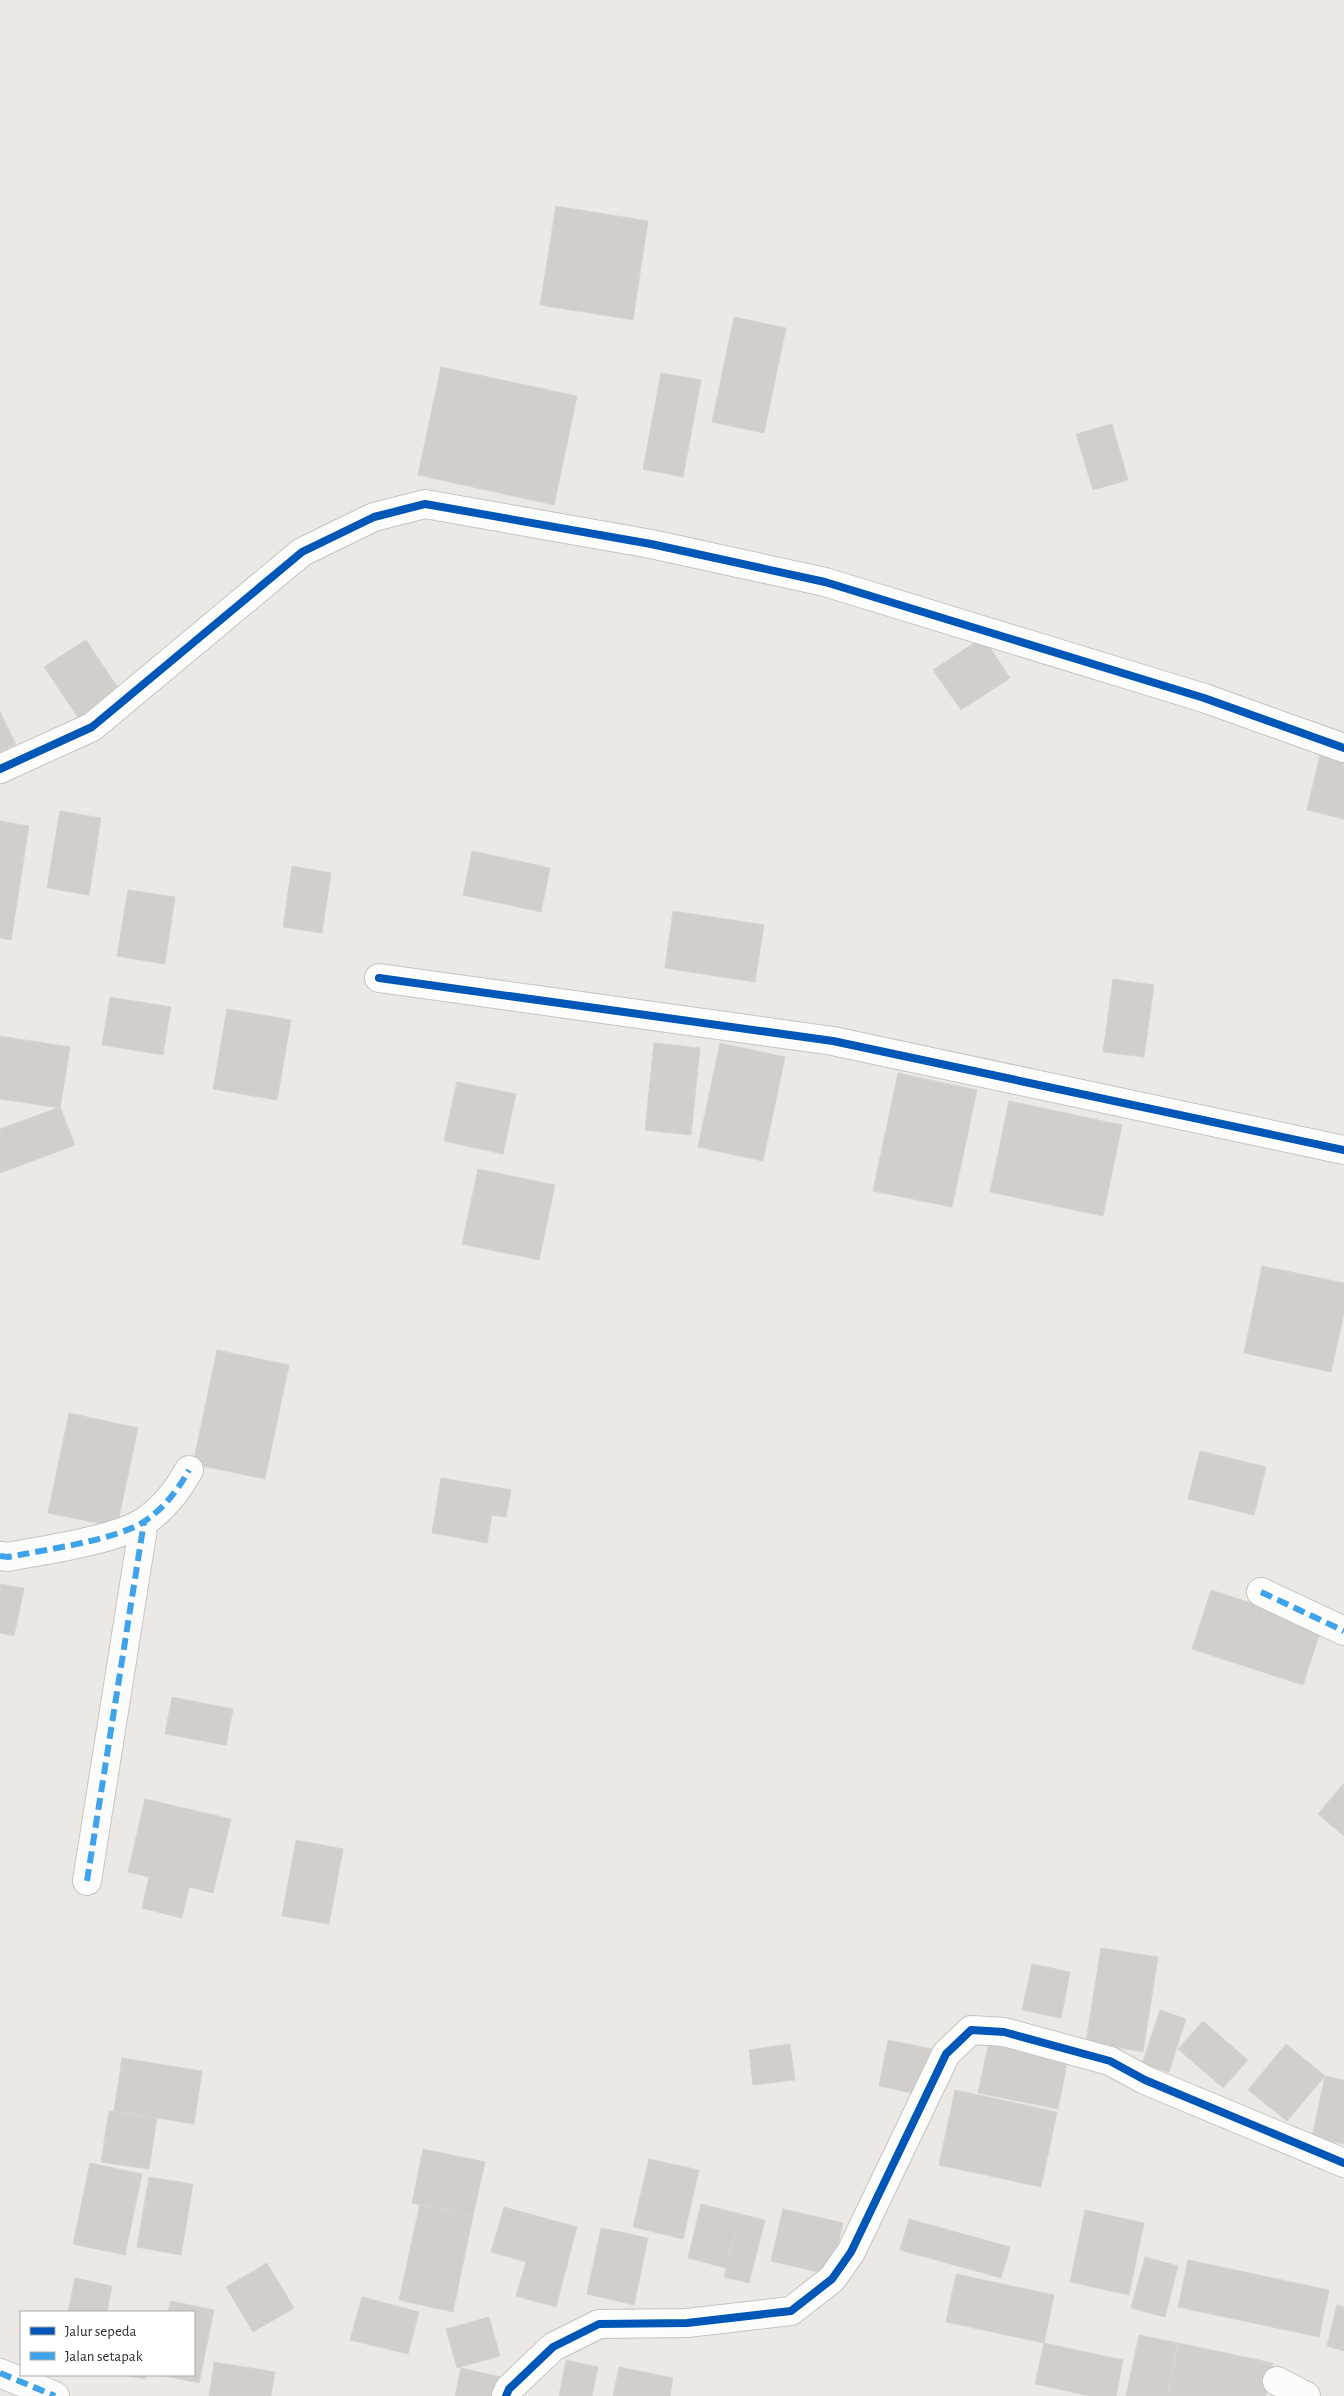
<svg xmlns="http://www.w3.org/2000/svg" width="1344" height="2396" font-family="'Alegreya Sans',sans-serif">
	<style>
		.building { fill: #d1cecb; stroke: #d7d4d0 }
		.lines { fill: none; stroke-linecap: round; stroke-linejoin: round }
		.minor-casing { stroke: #c5c4c5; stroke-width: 30 }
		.minor { stroke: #fcfcfb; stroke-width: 28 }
		.quiet { stroke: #3ea3eb; stroke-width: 6; stroke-dasharray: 12 6; stroke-linecap: butt }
		.cycleway-casing { stroke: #fff; stroke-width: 11 }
		.cycleway { stroke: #0057b8; stroke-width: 8 }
	</style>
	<rect width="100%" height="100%" fill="#ece8e4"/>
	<!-- building -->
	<path class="building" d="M556,206L648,221L633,320L540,305Z
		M734,317L786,328L764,433L712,422Z
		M441,367L577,396L554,505L418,475Z
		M661,373L701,380L683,477L643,469Z
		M1112,424L1128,480L1093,490L1076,434Z
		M983,637L1010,678L961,710L933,670Z
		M86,640L120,691L79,719L44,667Z
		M0,712L16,744L0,752Z
		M1321,751L1344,756V819L1307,810Z
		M60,811L101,818L89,895L47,888Z
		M0,821L29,826L11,940L0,938Z
		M472,851L550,868L541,912L463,895Z
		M292,866L331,873L322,933L283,927Z
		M128,890L175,897L165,964L117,956Z
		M673,911L764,925L755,982L665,968Z
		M1113,979L1154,985L1144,1057L1103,1052Z
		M110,997L171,1007L163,1055L102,1045Z
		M227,1009L291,1020L277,1100L213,1089Z
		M0,1036L70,1047L60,1108L0,1099Z
		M654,1043L700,1048L691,1135L645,1130Z
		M720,1043L785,1057L763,1161L698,1147Z
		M898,1073L977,1090L952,1207L873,1191Z
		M457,1082L516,1094L503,1154L444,1141Z
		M1009,1101L1122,1125L1103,1216L990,1192Z
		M60,1107L75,1145L0,1173V1129Z
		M478,1169L555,1185L539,1260L462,1244Z
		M1262,1266L1344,1283V1313L1331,1372L1244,1353Z
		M217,1350L289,1365L265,1479L193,1464Z
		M69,1413L138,1428L117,1527L48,1513Z
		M1200,1451L1266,1467L1254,1515L1188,1499Z
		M441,1478L511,1490L506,1517L492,1515L487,1543L432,1533Z
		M0,1584L24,1588L14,1636L0,1633Z
		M1211,1590L1322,1626L1303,1685L1192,1649Z
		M172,1697L233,1709L226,1745L165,1734Z
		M1344,1783V1836L1318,1814Z
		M145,1799L231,1819L213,1893L189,1887L182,1918L142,1908L149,1877L128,1872Z
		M296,1840L343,1849L329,1924L282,1916Z
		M1101,1948L1158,1957L1143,2052L1086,2042Z
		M1032,1964L1070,1972L1061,2018L1022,2010Z
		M1160,2010L1186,2019L1169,2072L1142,2064Z
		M1203,2021L1248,2060L1223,2088L1178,2049Z
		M888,2040L932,2049L922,2095L879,2086Z
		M989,2042L1068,2058L1058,2109L978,2093Z
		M790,2044L795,2080L753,2085L749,2050Z
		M1286,2044L1325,2076L1287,2121L1248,2090Z
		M122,2058L202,2071L194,2124L114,2111Z
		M1325,2076L1344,2080V2144L1312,2137Z
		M955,2090L1057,2112L1041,2187L939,2165Z
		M109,2111L157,2118L149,2169L101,2162Z
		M423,2149L485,2162L473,2216L412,2203Z
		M649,2159L699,2170L683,2239L633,2227Z
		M90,2163L142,2174L125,2255L73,2244Z
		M149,2177L193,2184L181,2255L137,2247Z
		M420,2204L473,2216L453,2312L399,2300Z
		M701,2204L740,2214L726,2268L688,2258Z
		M504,2207L577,2227L556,2307L516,2296L526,2262L491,2252Z
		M783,2209L843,2223L831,2275L771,2261Z
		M1085,2210L1144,2223L1129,2295L1070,2282Z
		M740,2214L765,2220L749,2283L724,2277Z
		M909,2219L1010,2247L1001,2278L900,2250Z
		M601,2228L648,2238L634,2305L587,2294Z
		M1145,2257L1178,2266L1165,2317L1131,2308Z
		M1188,2260L1329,2290L1319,2337L1178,2307Z
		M267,2263L294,2308L253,2332L226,2287Z
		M956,2274L1054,2295L1044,2343L946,2322Z
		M75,2278L112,2286L107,2312H68Z
		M362,2297L419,2312L408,2354L350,2340Z
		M171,2301L214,2310L199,2383L160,2375H194V2312H168Z
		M1337,2305L1344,2307V2351L1327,2346Z
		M489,2317L500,2356L457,2368L446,2329Z
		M1139,2335L1178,2343L1167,2396H1126Z
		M1044,2343L1123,2360L1116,2396H1090L1035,2384Z
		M1178,2343L1273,2363L1266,2396H1167Z
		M566,2360L598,2367L592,2396H559Z
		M214,2362L275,2372L271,2396H209Z
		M619,2367L673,2378L670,2396H613Z
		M461,2368L501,2377L497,2396H455Z
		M125,2375H146L145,2379Z"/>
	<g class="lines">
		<defs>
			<path id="minor" d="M0,769L92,727L302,552L374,517L425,504L651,544L825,582L1204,698L1344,748
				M379,978L833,1041L1344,1150
				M0,1556L8,1557C44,1550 117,1540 145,1521C164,1508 178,1490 189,1470
				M1261,1592L1344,1631
				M87,1881L144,1522
				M0,2373L55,2396
				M1277,2381L1306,2396
				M506,2396L509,2389L553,2347L599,2324L687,2323L791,2311L832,2279L851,2252L946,2054L971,2030L1004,2032L1110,2061L1145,2080L1344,2163"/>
		</defs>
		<!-- minor casing -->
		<use href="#minor" class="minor-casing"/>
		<!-- minor -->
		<use href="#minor" class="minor"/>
		<!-- quiet -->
		<path class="quiet" d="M0,1556L8,1557C44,1550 117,1540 145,1521C164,1508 178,1490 189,1470
			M1261,1592L1344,1631
			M87,1881L144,1522
			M0,2373L55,2396"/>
		<defs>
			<path id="cycleway" d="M0,769L92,727L302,552L374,517L425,504L651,544L825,582L1204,698L1344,748
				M379,978L833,1041L1344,1150
				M506,2396L509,2389L553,2347L599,2324L687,2323L791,2311L832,2279L851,2252L946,2054L971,2030L1004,2032L1110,2061L1145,2080L1344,2163"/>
		</defs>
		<!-- cycleway casing -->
		<use href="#cycleway" class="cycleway-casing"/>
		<!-- cycleway -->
		<use href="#cycleway" class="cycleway"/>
	</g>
	<!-- legend -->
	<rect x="20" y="2311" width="175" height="65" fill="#ffffff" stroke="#ababab"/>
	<rect x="30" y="2327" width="25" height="8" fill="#0057b8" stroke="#ababab"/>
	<text x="65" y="2336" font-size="15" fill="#2e2e2e">Jalur sepeda</text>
	<rect x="30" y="2352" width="25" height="8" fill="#3ea3eb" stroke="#ababab"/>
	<text x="65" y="2361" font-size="15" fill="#2e2e2e">Jalan setapak</text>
</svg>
